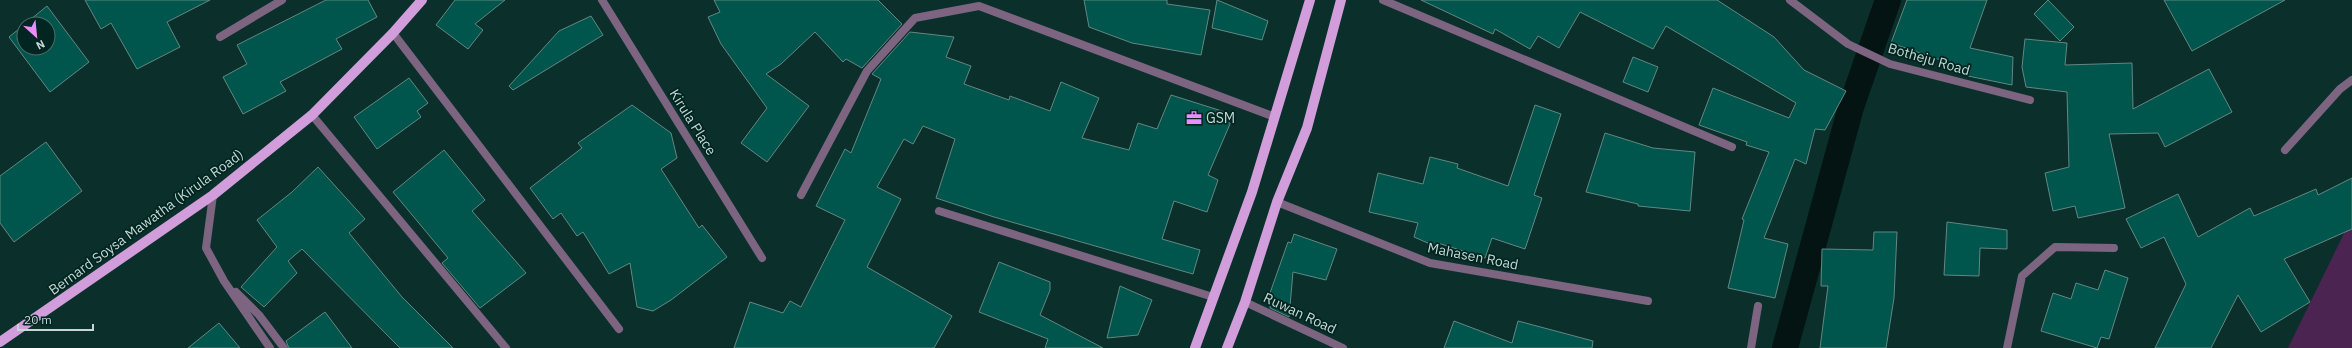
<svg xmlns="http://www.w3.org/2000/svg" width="2352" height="348" font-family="'IBM Plex Sans',sans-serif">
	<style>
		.green { fill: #4b2452 }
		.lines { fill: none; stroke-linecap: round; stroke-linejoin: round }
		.canal { stroke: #041412; stroke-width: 26 }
		.building { fill: #00554c; stroke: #638781 }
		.minor { stroke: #7d6481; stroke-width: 8 }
		.primary { stroke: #d19dda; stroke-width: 10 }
		.labels { text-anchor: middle; stroke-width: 3.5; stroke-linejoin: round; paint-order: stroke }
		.street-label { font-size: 14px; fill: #c5d8d5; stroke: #012621 }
		.poi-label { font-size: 14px; fill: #c5d8d5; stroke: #012621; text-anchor: start }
	</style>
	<rect width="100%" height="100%" fill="#0b302b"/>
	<!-- green -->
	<path class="green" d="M2352,217V348H2288Z"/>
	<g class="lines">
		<!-- canal -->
		<path class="canal" d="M1785,348L1851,107L1888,0"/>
	</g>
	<!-- building -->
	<path class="building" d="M85,0H210L167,22L180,47L137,69L111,23L101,29Z
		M326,0H368L377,17L336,39L342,49L280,82L286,91L243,114L223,77L247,64L237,45Z
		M455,0H505L475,24L483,30L468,49L436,25Z
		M714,0H878L902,24L862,68L846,59L843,62L815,32L781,64L766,74L809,106L767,162L741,143L767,108L721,44L708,17L720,12Z
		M1084,0H1167V4L1210,10L1201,55L1132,43L1089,27Z
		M1217,0L1268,21L1262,40L1212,28Z
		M1421,0H1717L1774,37L1804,70L1846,91L1825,130L1815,129L1806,164L1795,159L1764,238L1788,244L1775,298L1728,288L1744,220L1742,219L1769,152L1746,145L1747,142L1699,125L1713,88L1789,118L1796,103L1666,26L1653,49L1580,12L1559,48L1538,36L1530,49L1495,29L1493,34Z
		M1907,0H1987L1970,48L2013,57L2012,85L1968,76L1970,70L1891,43Z
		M2048,0L2074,27L2060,41L2034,14Z
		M2164,0H2285L2192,51Z
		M47,6L89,62L50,92L9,37L24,25V48H48V24H25Z
		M591,16L603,35L513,90L509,86L559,31Z
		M910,32L954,37L946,57L971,66L964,84L1009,100L1010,96L1050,111L1061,82L1099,98L1082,138L1129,150L1138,123L1157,129L1171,95L1225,112L1230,124L1208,175L1218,180L1207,212L1174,201L1162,239L1200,250L1193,274L994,217L936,198L955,139L923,126L913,144L904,139L877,187L901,199L867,267L952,316L934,348H734L750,302L783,313L790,301L801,307L845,220L816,206L845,149L851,153L881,79L872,74Z
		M2025,39L2067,43L2065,65L2132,63L2133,109L2209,69L2232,112L2165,147L2158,133L2109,134L2125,208L2078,218L2075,206L2053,211L2045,173L2069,167L2067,92L2026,87L2022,67Z
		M1633,57L1658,67L1648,92L1623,82Z
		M409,78L428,103L417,111L421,117L377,149L354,117Z
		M632,105L671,133L677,158L661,169L699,228L702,225L727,257L671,300L653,311L637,307L630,263L609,274L583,232L577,236L561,213L553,219L530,188L582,148L578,143Z
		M1535,105L1561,114L1534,195L1542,198L1525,249L1492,238L1485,258L1438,243L1437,247L1414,237L1418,223L1369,212L1378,173L1423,184L1430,157L1458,164L1457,168L1508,186Z
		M1605,133L1653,148L1695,152L1690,211L1638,206V204L1586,192Z
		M46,142L82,191L14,242L0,223V176Z
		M444,150L485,200L472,211L526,273L480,308L442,263L448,258L393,192Z
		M318,167L365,219L349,233L402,297L453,348H400L302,249L288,261L297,273L264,307L241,287L277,247L257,220L292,192Z
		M2352,178V229L2284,259L2310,302L2261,332L2238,295L2211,348H2155L2186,284L2164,237L2141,248L2126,219L2178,194L2198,237L2250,208L2254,216L2316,189L2318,195Z
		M1947,222L2007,230V249L1980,248L1979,276L1944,275Z
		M1874,232H1897L1894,298L1886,348H1820L1828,286H1821L1822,249L1873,250Z
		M1294,234L1337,249L1326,280L1293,272L1289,317L1270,308V293L1288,242L1291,243Z
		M999,262L1050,282V290L1040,315L1103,348H1045L1048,339L979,312Z
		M2105,270L2128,278L2109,339L2101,337L2097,348L2041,331L2053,293L2071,299L2076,283L2098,290Z
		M1120,286L1152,300L1138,335L1107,338Z
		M325,312L352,348H289L286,341Z
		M1454,321L1512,343L1518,321L1593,341L1592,348H1444Z
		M219,323L240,348H188Z"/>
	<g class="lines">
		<!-- minor -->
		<path class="minor" d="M602,0L762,258
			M1383,0L1732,147
			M1790,0L1848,44L1890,64L2030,100
			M393,33L619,329
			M220,37L282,0
			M312,115L506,348
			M2285,150L2340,89L2352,80
			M213,195L206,248L224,281L270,348
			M801,195L867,71L915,18L979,6L1275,117
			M1277,202L1430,263L1648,301
			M939,211L1213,297
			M236,292L259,315L284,348
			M1245,302L1343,348
			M1751,348L1758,306
			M2007,348L2022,276L2055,247L2114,248"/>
		<!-- primary -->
		<path class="primary" d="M0,342L213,195L312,115L393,33L422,0
			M1195,348L1252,192L1310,0
			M1227,348L1245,302L1277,202L1307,128L1341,0"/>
	</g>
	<!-- icons -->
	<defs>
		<symbol id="office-bare" viewBox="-9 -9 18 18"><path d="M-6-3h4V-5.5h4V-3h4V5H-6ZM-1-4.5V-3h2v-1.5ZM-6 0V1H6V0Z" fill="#eb8dfc" stroke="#012621" stroke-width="2.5" paint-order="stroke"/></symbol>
	</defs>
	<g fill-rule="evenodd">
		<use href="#office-bare" x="1183" y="107" width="22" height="22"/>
	</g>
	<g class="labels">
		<!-- street labels -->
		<g class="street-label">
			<text transform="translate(1929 59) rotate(16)" y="5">Botheju Road</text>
			<text transform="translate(693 122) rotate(58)" y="5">Kirula Place</text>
			<text transform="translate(146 222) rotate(-36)" y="5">Bernard Soysa Mawatha (Kirula Road)</text>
			<text transform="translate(1473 256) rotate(11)" y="5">Mahasen Road</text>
			<text transform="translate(1300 313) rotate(25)" y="5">Ruwan Road</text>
		</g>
		<!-- poi labels -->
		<g class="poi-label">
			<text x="1206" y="123">GSM</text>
		</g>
	</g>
	<!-- north arrow -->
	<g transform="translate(36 36) rotate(153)"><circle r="19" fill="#012621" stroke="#4f6d69"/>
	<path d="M0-3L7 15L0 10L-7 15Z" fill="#eb8dfc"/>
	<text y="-6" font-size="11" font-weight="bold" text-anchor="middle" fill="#c5d8d5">N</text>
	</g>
	<!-- scale -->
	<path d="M18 324v6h75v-6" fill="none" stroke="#c5d8d5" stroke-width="2"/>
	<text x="24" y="324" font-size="12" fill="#c5d8d5" stroke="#012621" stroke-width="3" paint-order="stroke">20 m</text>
</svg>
